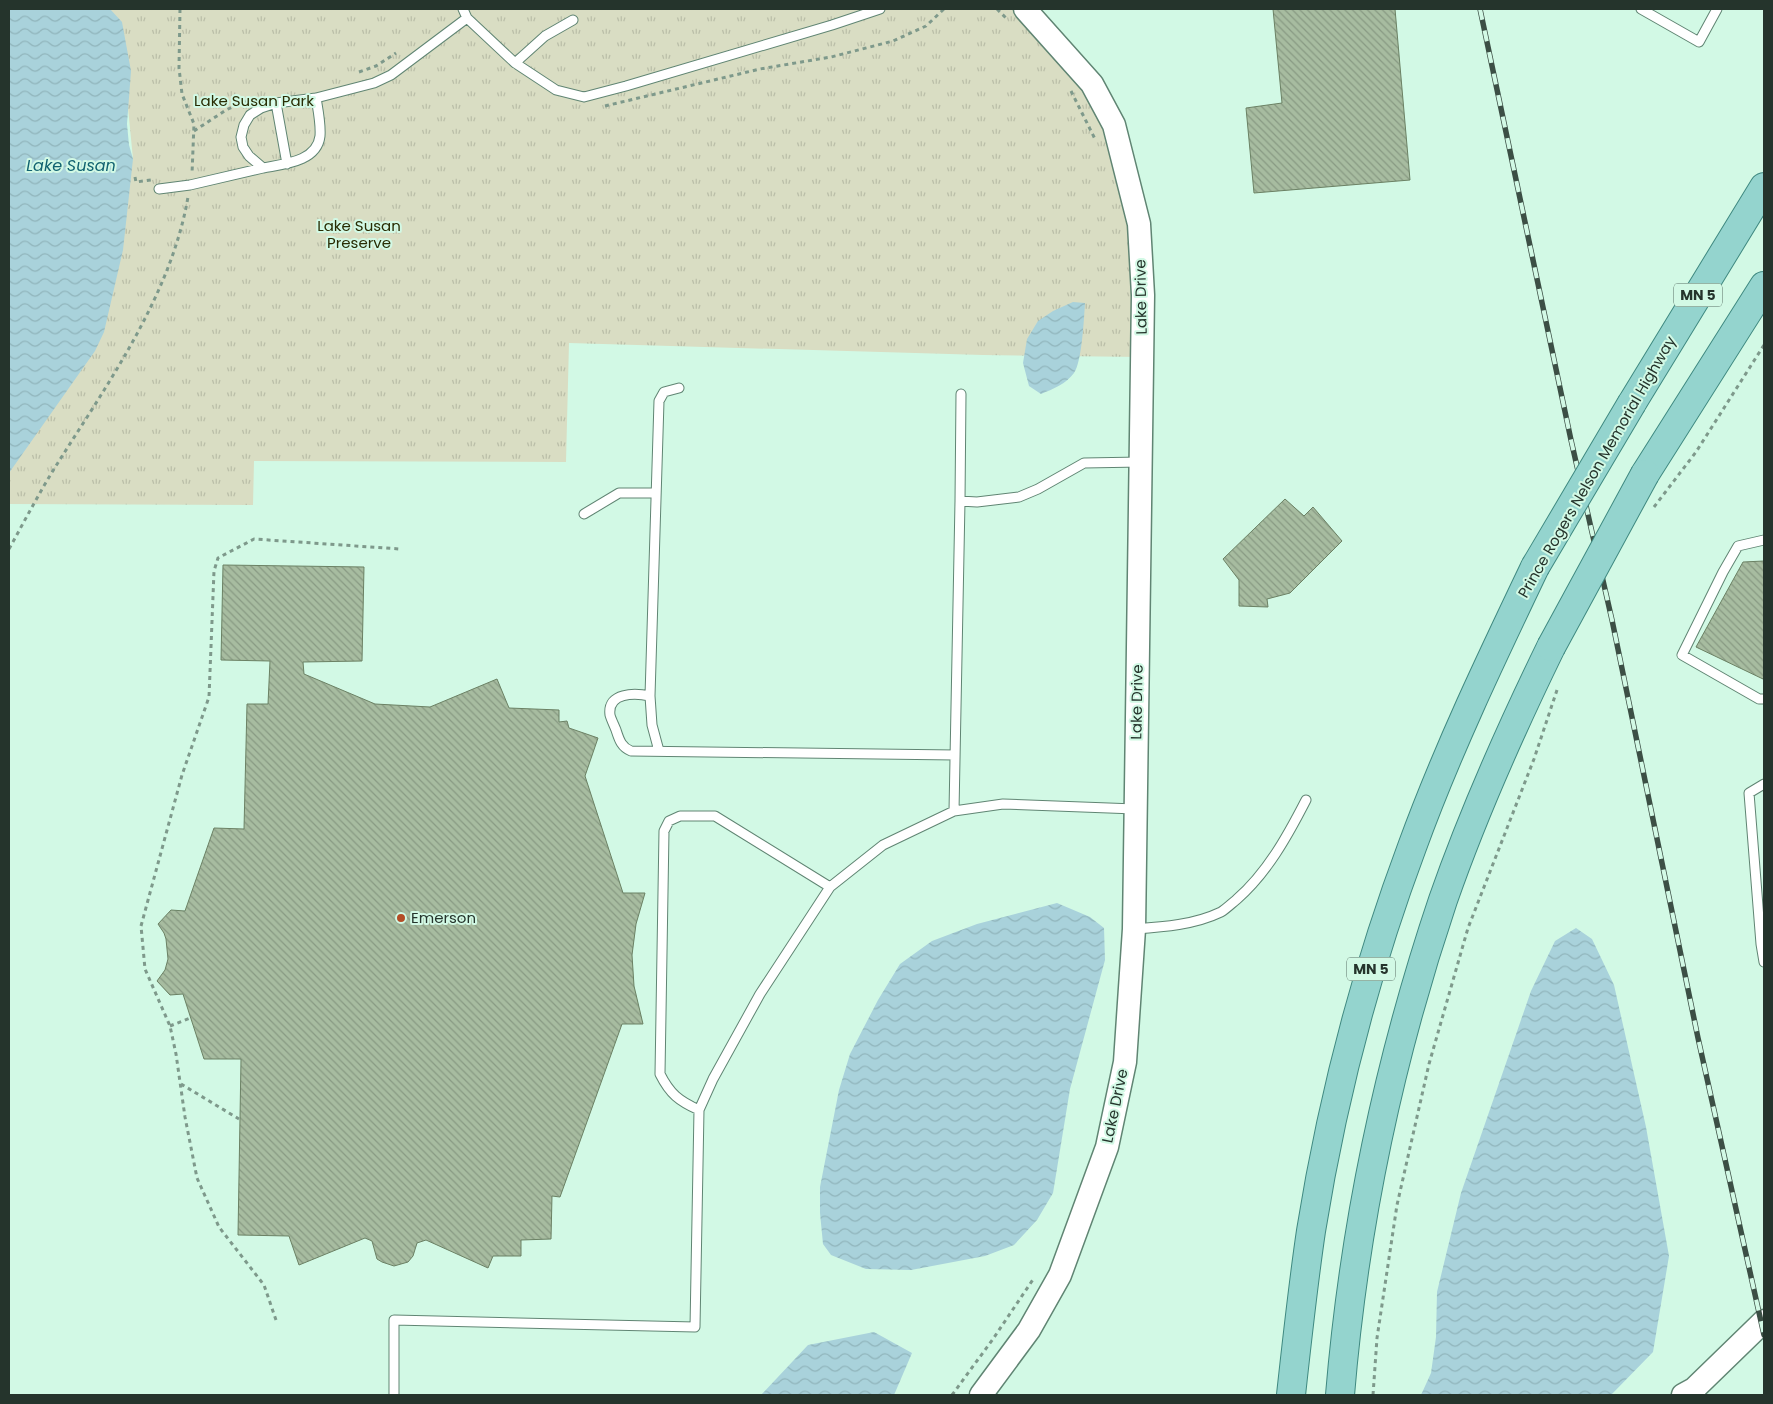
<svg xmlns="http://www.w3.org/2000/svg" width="1773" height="1404" font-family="Poppins,sans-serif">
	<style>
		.grass { fill: url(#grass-tufts) }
		.water { fill: url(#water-waves) }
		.building { fill: url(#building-back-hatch); stroke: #6b8164 }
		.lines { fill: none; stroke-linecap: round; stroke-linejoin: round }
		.service-casing { stroke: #608573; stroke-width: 11 }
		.tertiary-casing { stroke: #608573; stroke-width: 25 }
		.primary-casing { stroke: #3f8980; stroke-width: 30 }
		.path { stroke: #7e998b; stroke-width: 3; stroke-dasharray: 4 4; stroke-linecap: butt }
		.service { stroke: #fff; stroke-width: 9 }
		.tertiary { stroke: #fff; stroke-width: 22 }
		.primary { stroke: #94d4ce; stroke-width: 28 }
		.rail-casing { stroke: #3c4f45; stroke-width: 5.5 }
		.rail { stroke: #d2f9e5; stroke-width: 4; stroke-dasharray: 11; stroke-linecap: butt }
		.primary-bridge-casing { stroke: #3f8980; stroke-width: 30; stroke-linecap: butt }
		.primary-bridge { stroke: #94d4ce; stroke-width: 28 }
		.poi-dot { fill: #b44d27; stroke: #d2f9e5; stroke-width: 2 }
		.labels { text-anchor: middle; stroke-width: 4; stroke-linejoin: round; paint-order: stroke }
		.shield { fill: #d2f9e5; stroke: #596f64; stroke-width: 1 }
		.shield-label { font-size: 14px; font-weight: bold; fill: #25342c }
		.park-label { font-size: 15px; fill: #292c03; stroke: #d2f9e5 }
		.street-label { font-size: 15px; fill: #25342c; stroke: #d2f9e5 }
		.poi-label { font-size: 15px; fill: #25342c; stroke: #d2f9e5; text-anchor: start }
		.water-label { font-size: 16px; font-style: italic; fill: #116270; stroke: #d2f9e5 }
	</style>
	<defs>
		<pattern id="grass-tufts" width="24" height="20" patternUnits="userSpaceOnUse" patternTransform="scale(1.25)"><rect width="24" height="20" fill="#d9ddc3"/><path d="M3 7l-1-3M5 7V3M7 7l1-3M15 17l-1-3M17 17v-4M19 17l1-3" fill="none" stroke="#babea8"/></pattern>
		<pattern id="water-waves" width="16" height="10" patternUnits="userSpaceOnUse" patternTransform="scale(1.25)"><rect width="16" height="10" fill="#a9d2db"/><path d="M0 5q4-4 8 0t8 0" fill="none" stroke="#91b5bc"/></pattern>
		<pattern id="building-back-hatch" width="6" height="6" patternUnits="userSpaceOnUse" patternTransform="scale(1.25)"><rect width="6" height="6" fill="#a7bca0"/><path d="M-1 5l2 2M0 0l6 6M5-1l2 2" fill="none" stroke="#889a83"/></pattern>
	</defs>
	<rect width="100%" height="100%" fill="#d2f9e5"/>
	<!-- grass -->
	<path class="grass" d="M105,9H1025L1092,84L1139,224L1142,357L983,355L569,343L566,462L254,461L253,505L9,504V470L133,159L128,108Z"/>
	<!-- water -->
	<path class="water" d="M9,9H110L122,22L131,71L127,124L129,145L133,159L123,250L104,332L95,351L9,473Z
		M1073,302L1085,303C1084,318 1082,362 1074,373C1066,384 1053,389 1041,394L1029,386L1023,363L1027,339L1038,321L1053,311Z
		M1057,903L1090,917L1104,928L1105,960L1070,1089L1053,1193L1037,1220L1014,1245L985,1256L911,1270L866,1269L831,1255L823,1244L820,1213V1187L839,1090L850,1054L878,1000L900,964L932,941L977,924Z
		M1576,928L1592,939L1614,985L1646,1127L1669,1256L1653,1352L1611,1395H1421L1431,1373L1436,1337L1437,1292L1461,1193L1531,991L1555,941Z
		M874,1332L912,1353L894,1395H761L808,1345Z"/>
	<!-- building -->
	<path class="building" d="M1273,9H1395L1410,180L1254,193L1246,108L1282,103Z
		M1285,499L1304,516L1313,507L1342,541L1290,593L1267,599L1268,607L1239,606V580L1223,559Z
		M1764,561V676L1763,679L1696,647L1743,562Z
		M223,565L364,567L362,661L303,662L304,674L375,704L430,707L497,679L509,708L559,710V722L567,721L569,728L598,738L585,776L623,893H645L636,924L632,955L634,986L643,1024H622L560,1197L552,1196L551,1239L521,1240V1256H493L488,1268L426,1240L417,1243L413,1256L408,1262L394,1266L382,1262L377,1259L372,1241L365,1238L299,1265L289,1236L238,1235L241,1059H204L183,994L170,995L157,981L165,970L168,959L166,939L164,933L158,924L171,910L185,911L214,828L244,829L247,704H268L270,661L221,660Z"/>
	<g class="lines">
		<defs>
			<path id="service" d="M463,9L467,18L515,63L556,90L584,97L626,86L832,25L880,9
				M1641,9L1699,42L1717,9
				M515,63L545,36L573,20
				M316,98C318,110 321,124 320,136C317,162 283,164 263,168L249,156L243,147L241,137L244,125L250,115L261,108L276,103L316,98L374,83L391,75L467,18
				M276,103L287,164
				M159,189L190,185L263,168
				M960,501L961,394
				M584,514L619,493H656
				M1764,540L1738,546L1723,572L1682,655L1759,699H1764
				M650,696C635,693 607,692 610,715C611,719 614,725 616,730C619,739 621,747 631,751L955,755
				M659,751L652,725L650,696L659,401L664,392L679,388
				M1764,784L1749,793L1761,944L1764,962
				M954,811L960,501L977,502L1019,497L1038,489L1084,463L1141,462
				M1134,929C1163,927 1194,925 1221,912C1226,909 1231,904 1236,900C1267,873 1287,837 1306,800
				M699,1110C679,1101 670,1094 660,1074L664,831L669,821L680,816H715L830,887
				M394,1395V1320L695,1327L699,1110L713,1079L760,994L830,887L883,845L954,811L1003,804L1135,809"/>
			<path id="tertiary" d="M981,1395L1029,1330L1060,1275L1107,1147L1125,1062L1134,929L1143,295L1139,224L1114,125L1092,84L1025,9
				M1683,1395L1694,1389L1764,1321"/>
			<path id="primary" d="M1632,403L1764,187
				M1645,474L1764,286
				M1291,1395C1297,1340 1303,1285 1311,1231C1332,1100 1366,970 1412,847C1447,751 1491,659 1535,567
				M1340,1395C1354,1227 1389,1060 1443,900C1473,814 1511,729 1551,647"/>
		</defs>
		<!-- service casing -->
		<use href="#service" class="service-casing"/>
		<!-- tertiary casing -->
		<use href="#tertiary" class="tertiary-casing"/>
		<!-- primary casing -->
		<use href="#primary" class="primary-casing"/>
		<!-- path -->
		<path class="path" d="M180,9L179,68L182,94L194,124L192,174
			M997,9L1007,19
			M359,72L376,66L396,53
			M1071,91L1096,141
			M605,106L760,69L831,57L893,41L926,26L944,9
			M194,131L226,110L249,99
			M135,177L136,182L151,180
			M1654,507L1696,452L1764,345
			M9,549C24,522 38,495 54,469C106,386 171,296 188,197
			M170,1026L190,1018
			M181,1084L239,1119
			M276,1320L264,1285L219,1227L197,1178L185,1117L176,1054L170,1026L145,969L141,926L182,775L209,697L214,571L218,558L254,539L400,549
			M952,1395L993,1339L1034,1278
			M1373,1395L1377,1338L1397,1205L1429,1064L1468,928L1534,759L1557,690"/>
		<!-- service -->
		<use href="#service" class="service"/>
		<!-- tertiary -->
		<use href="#tertiary" class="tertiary"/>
		<!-- primary -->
		<use href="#primary" class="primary"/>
		<defs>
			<path id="rail" d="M1480,9L1571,440L1612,620L1698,1038L1764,1335"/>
		</defs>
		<!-- rail casing -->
		<use href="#rail" class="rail-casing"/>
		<!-- rail -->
		<use href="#rail" class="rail"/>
		<defs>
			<path id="primary-bridge" d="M1535,567L1632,403
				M1551,647L1645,474"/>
		</defs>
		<!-- primary-bridge casing -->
		<use href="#primary-bridge" class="primary-bridge-casing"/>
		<!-- primary-bridge -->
		<use href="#primary-bridge" class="primary-bridge"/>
	</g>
	<!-- markers -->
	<circle class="poi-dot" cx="401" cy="918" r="5"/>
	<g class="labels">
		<!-- shield labels -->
		<g class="shield">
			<rect x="1674" y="283.5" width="48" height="23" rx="4"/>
			<rect x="1347" y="957.5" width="48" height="23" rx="4"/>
		</g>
		<g class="shield-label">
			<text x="1698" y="300">MN 5</text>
			<text x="1371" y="974">MN 5</text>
		</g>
		<!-- park labels -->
		<g class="park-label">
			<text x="254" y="106">Lake Susan Park</text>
			<text x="359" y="231">Lake Susan<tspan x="359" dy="17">Preserve</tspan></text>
		</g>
		<!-- street labels -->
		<g class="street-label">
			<text transform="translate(1141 297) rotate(-91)" y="5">Lake Drive</text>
			<text transform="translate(1597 467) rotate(-60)" y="5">Prince Rogers Nelson Memorial Highway</text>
			<text transform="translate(1137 702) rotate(-89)" y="5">Lake Drive</text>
			<text transform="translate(1115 1106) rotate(-78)" y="5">Lake Drive</text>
		</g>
		<!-- poi labels -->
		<g class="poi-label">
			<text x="411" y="923">Emerson</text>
		</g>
		<!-- water labels -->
		<g class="water-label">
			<text x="71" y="171">Lake Susan</text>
		</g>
	</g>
	<!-- border -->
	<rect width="1773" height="1404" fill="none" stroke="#25342c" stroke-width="20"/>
</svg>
